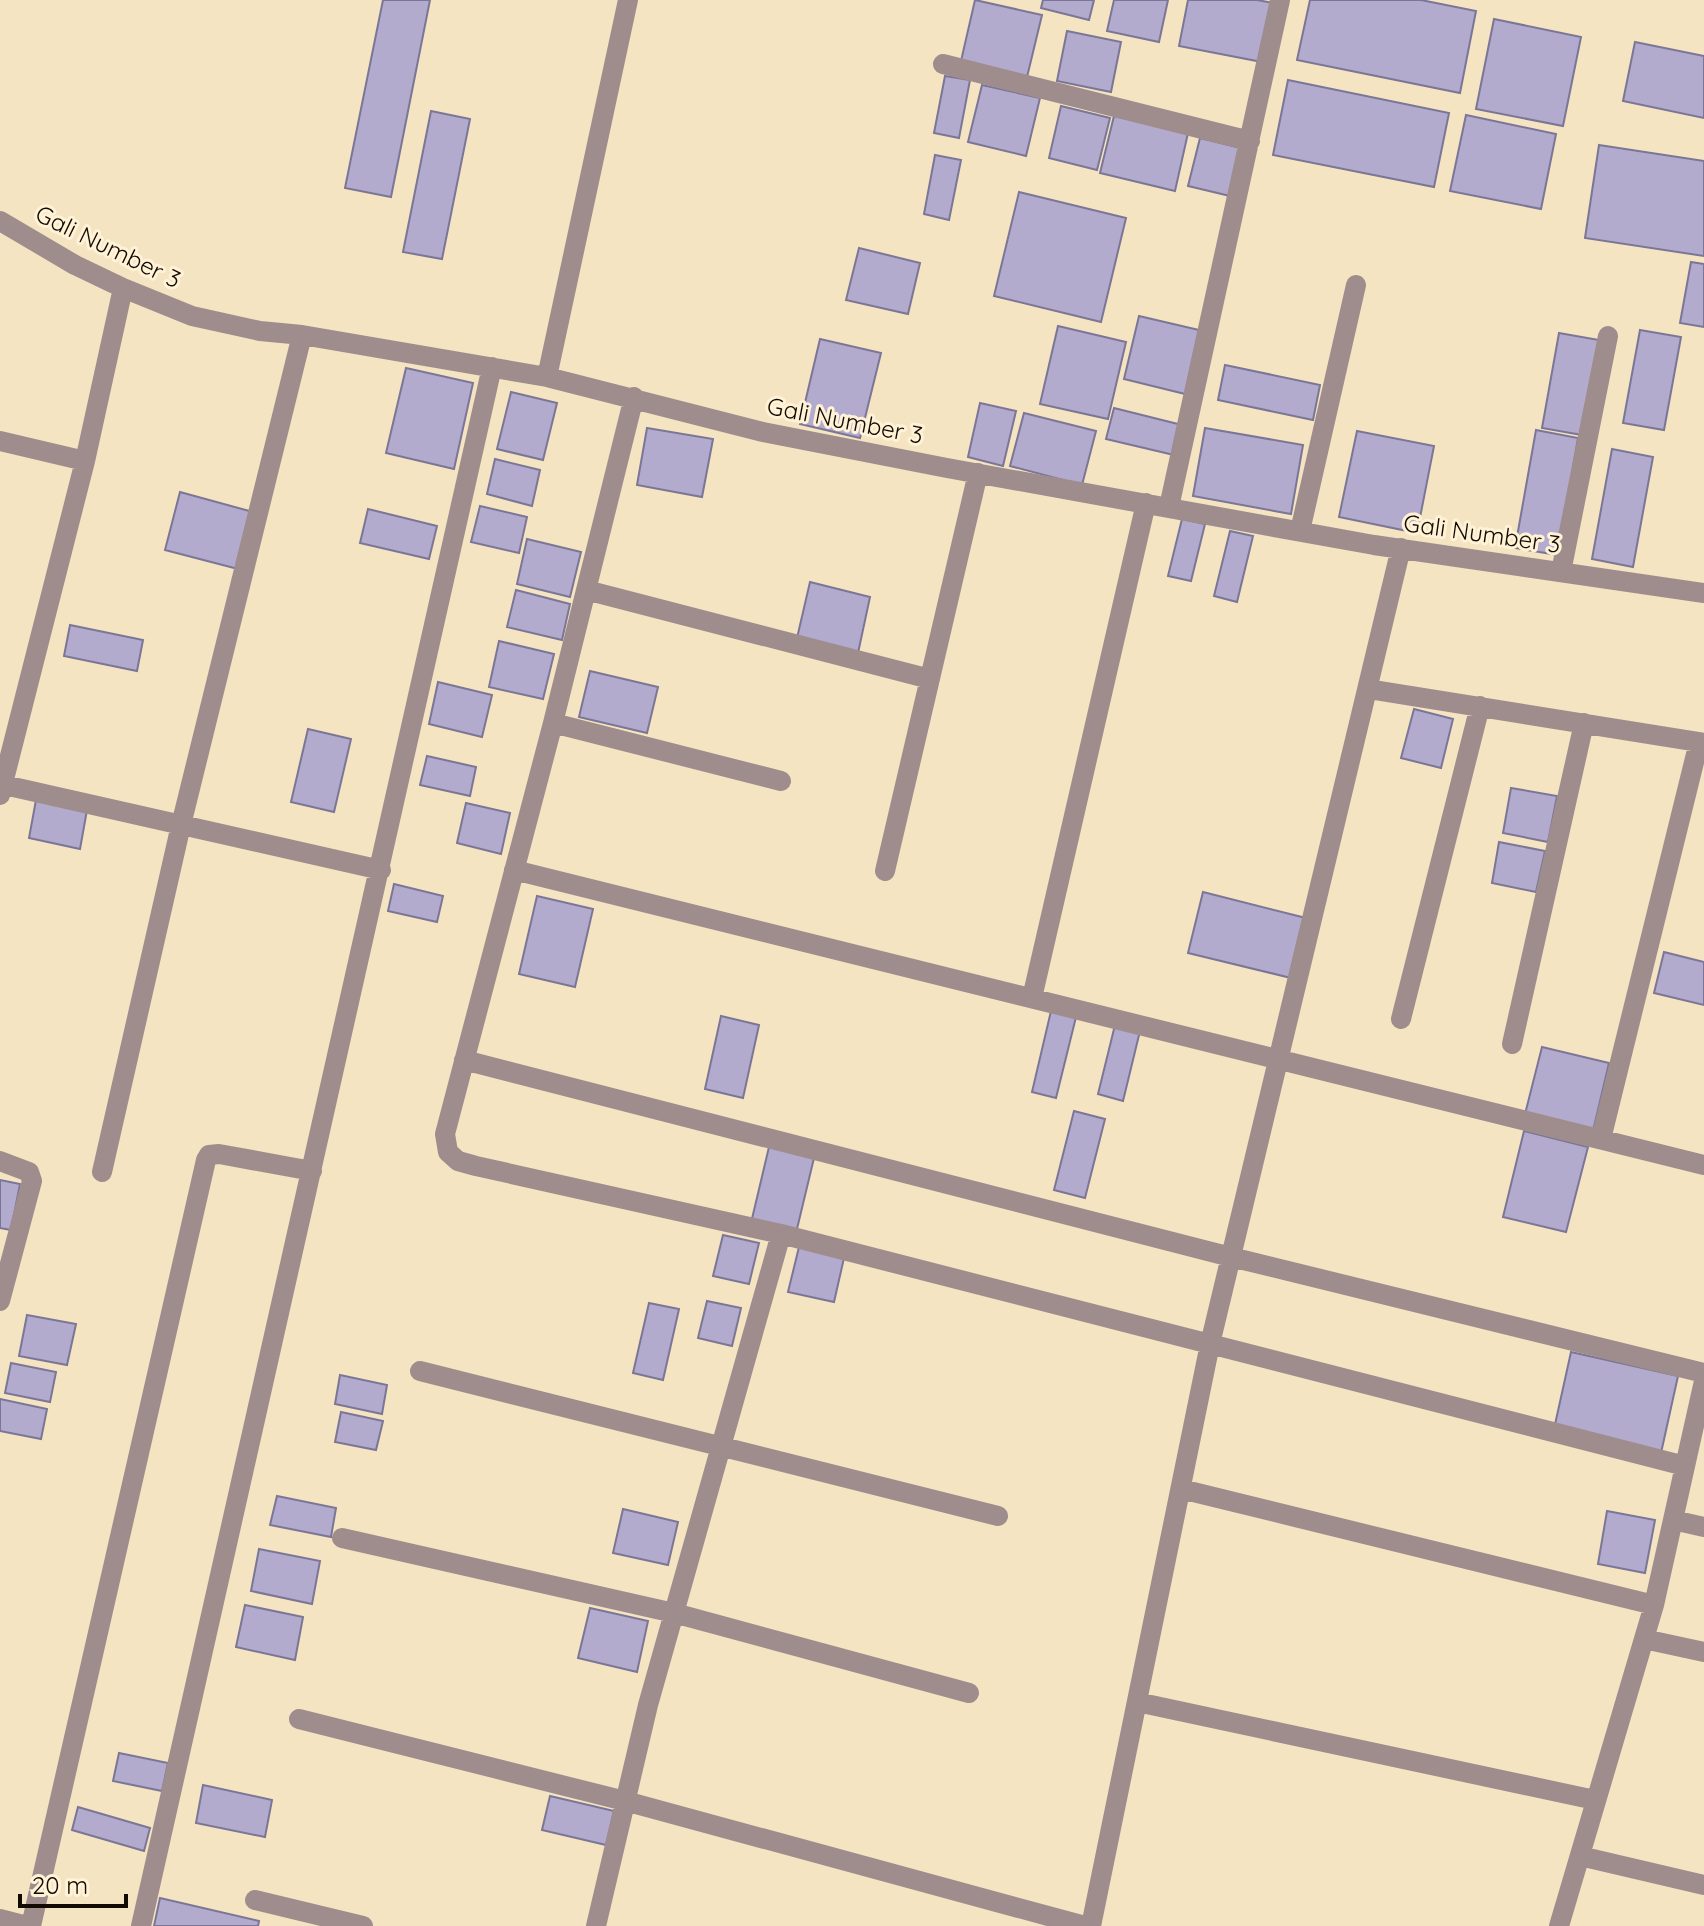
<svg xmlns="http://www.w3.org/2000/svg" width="1704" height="1926" font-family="Quicksand,sans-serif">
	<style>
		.building { fill: #b2abce; stroke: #7c7696; stroke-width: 2 }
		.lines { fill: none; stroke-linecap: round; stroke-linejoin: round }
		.street { stroke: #9f8d8d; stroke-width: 20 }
		.labels { text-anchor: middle; stroke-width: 6; stroke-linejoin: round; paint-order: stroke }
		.street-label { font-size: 24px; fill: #110b02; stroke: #fff2d6 }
	</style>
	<rect width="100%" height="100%" fill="#f4e4c1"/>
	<!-- building -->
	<path class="building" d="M383,0H430L391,197L345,188Z
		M975,0L1042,15L1027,77L961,61Z
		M1043,0H1094L1089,20L1041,8Z
		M1114,0H1168L1159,42L1107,31Z
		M1188,0H1257L1274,3L1262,62L1179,46Z
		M1310,0H1421L1476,11L1460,93L1297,60Z
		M1494,19L1581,37L1563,126L1476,109Z
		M1067,31L1121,42L1111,92L1057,81Z
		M1635,42L1704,56V118L1623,101Z
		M945,76L970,80L959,138L934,133Z
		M1288,80L1449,113L1434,187L1273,155Z
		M982,85L1040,98L1026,156L968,142Z
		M1061,106L1110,118L1097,170L1049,158Z
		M431,111L470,119L442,259L403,252Z
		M1466,115L1556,134L1541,209L1450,191Z
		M1114,116L1188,133L1175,191L1100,173Z
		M1200,138L1241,148L1230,196L1188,186Z
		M1599,145L1704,161V256L1585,238Z
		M935,155L961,160L949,220L924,214Z
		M1019,192L1126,218L1101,322L994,296Z
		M859,248L920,263L908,314L846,300Z
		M1691,262L1704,264V327L1680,323Z
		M1139,316L1199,330L1185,394L1124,379Z
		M1058,326L1126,342L1108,419L1040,404Z
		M1640,330L1681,337L1664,430L1623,423Z
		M1559,333L1599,340L1582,435L1542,428Z
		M820,339L881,353L860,438L800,424Z
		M1225,365L1320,385L1313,420L1218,400Z
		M406,368L473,383L454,469L386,453Z
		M511,392L557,403L543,460L497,449Z
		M980,403L1016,411L1003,466L968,457Z
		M1114,408L1182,425L1174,455L1106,439Z
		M1024,413L1096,431L1082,485L1010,466Z
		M647,428L713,439L702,497L637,485Z
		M1205,428L1303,445L1291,514L1193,496Z
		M1536,430L1578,438L1558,555L1515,548Z
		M1357,431L1434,446L1417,533L1339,517Z
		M1612,449L1653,457L1633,567L1592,559Z
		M495,459L540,470L532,506L487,494Z
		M180,492L253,512L238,569L165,550Z
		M480,506L527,517L519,553L471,542Z
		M368,509L437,526L429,559L360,543Z
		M1182,519L1205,524L1191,581L1168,576Z
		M1230,531L1253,536L1237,602L1214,596Z
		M527,539L581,552L570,597L517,584Z
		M810,582L870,597L858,653L797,638Z
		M516,590L570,604L562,640L507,627Z
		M70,625L143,640L137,671L64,656Z
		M499,641L554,654L543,699L489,687Z
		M590,671L658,687L647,733L579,717Z
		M438,682L492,695L482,737L429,724Z
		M1414,709L1453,719L1441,768L1401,758Z
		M308,729L351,739L334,812L291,802Z
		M427,756L476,767L470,796L420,785Z
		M1511,788L1557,796L1548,842L1503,833Z
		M36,800L87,810L80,849L29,838Z
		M466,803L510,813L501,854L457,843Z
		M1499,842L1545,851L1536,892L1492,883Z
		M394,884L443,896L437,922L388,911Z
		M1203,892L1306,918L1291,978L1188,953Z
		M537,896L593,909L575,987L519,974Z
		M1664,952L1704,962V1005L1654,993Z
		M1051,1011L1076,1017L1056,1098L1032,1092Z
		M721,1016L759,1025L743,1098L705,1089Z
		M1115,1025L1140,1031L1123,1101L1098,1094Z
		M1542,1047L1609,1063L1593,1131L1525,1114Z
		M1074,1111L1105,1119L1085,1198L1054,1190Z
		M1524,1131L1588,1147L1566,1232L1503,1217Z
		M769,1147L814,1158L796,1233L751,1223Z
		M0,1180L20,1184L11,1230L0,1228Z
		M723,1235L759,1243L749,1284L713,1276Z
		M799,1247L844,1258L834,1302L788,1292Z
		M707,1301L741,1308L732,1346L698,1338Z
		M649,1303L679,1309L663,1380L633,1373Z
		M27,1315L76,1324L67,1365L19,1356Z
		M1571,1352L1678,1376L1661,1453L1554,1429Z
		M11,1363L56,1372L50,1402L5,1393Z
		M340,1375L387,1385L382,1414L335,1404Z
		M0,1399L47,1409L41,1439L0,1431Z
		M341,1412L383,1421L376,1450L335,1442Z
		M277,1496L336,1508L331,1537L270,1525Z
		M623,1509L678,1522L668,1565L613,1553Z
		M1607,1511L1655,1520L1645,1573L1598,1564Z
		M259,1549L320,1561L312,1604L251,1591Z
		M245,1605L303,1617L295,1660L236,1647Z
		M590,1608L648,1621L637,1672L578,1658Z
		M119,1753L168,1763L162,1791L113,1781Z
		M203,1785L272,1800L265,1837L196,1823Z
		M550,1796L614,1811L606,1845L542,1830Z
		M78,1807L150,1828L144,1851L72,1830Z
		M160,1898L259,1921L258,1926H154Z"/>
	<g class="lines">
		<!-- street -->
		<path class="street" d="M943,64L1250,141
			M0,221L75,265L123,288L192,316L260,331L302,335L547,377L763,432L947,468L1374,545L1704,593
			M547,377L628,0
			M0,441L85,461
			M1169,507L1280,0
			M1300,531L1356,285
			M1401,548L1210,1344L1685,1466
			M1561,572L1608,336
			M586,590L930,679
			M1368,689L1704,743
			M553,723L781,781
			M0,784L381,870
			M0,795L85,461L123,288
			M514,870L1704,1165
			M885,871L978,473
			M1032,998L1146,503
			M1401,1019L1480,706
			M1512,1044L1584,723
			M464,1060L1231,1257L1704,1373
			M1601,1139L1699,742
			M0,1161L29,1172L32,1181L0,1301
			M102,1172L181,825L302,335
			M781,1234L1210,1344L1091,1926
			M420,1371L998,1516
			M1181,1489L1654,1605
			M1673,1520L1704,1527
			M342,1538L674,1613L969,1693
			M1644,1639L1704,1652
			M1137,1702L1595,1800
			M299,1719L625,1801L1085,1926
			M1580,1856L1704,1885
			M255,1900L363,1926
			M0,1919L27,1926
			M31,1926L206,1160L209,1155L219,1154L312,1171
			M141,1926L492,367
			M596,1926L648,1705L781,1234L476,1166L458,1161L448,1152L445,1134L553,723L634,397
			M1559,1926L1654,1605L1704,1381"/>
	</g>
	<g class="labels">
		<!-- street labels -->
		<g class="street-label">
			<text transform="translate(108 247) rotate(26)" y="8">Gali Number 3</text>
			<text transform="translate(845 421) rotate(11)" y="8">Gali Number 3</text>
			<text transform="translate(1482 534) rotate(8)" y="8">Gali Number 3</text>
		</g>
	</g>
	<!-- scale -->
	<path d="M20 1894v12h106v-12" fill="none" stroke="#110b02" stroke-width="4"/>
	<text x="32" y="1894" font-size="24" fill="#110b02" stroke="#fff2d6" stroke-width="6" paint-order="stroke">20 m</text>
</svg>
